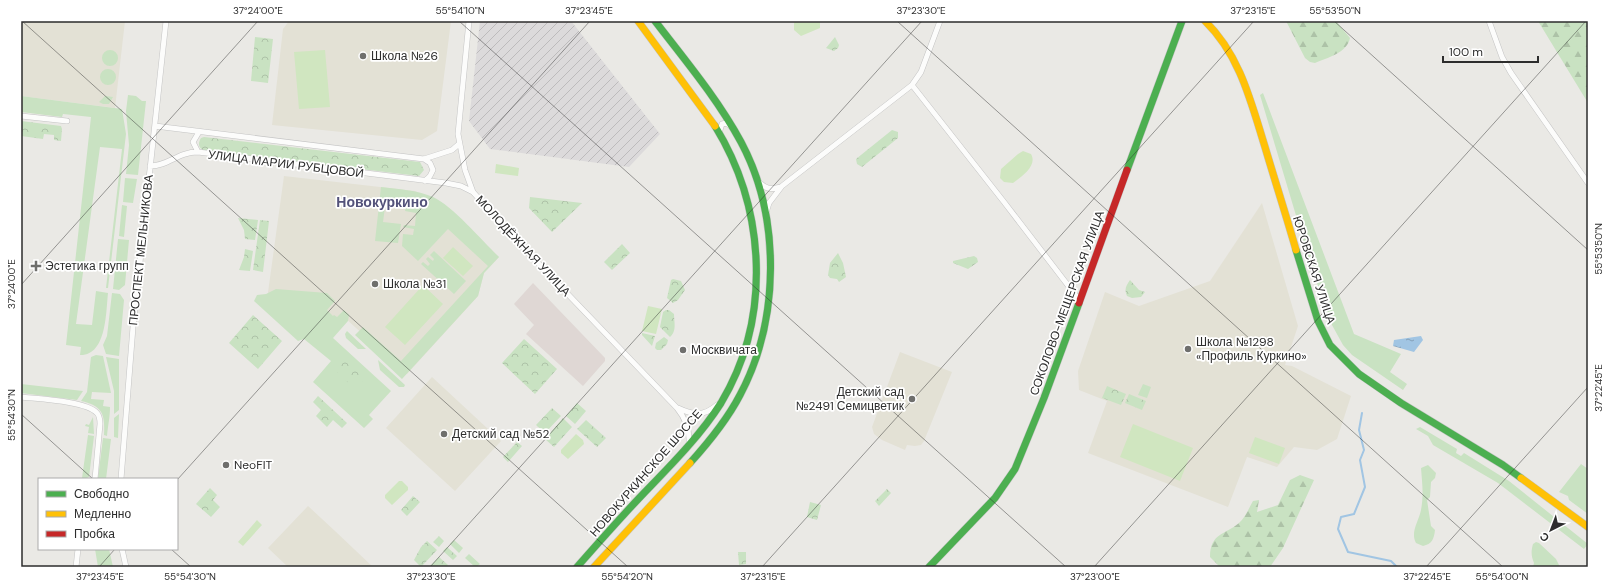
<svg xmlns="http://www.w3.org/2000/svg" width="1609" height="588" font-family="'DM Sans',sans-serif">
	<style>
		.industrial { fill: url(#industrial-furrows) }
		.education { fill: #e3e1d5 }
		.medical { fill: #dfd7d4 }
		.grass { fill: #c9e2c2 }
		.forest { fill: url(#forest-firs) }
		.park { fill: url(#park-crowns) }
		.pitch { fill: #d0e6c0 }
		.water { fill: url(#water-ripples) }
		.lines { fill: none; stroke-linecap: round; stroke-linejoin: round }
		.stream { stroke: #a1c5e3; stroke-width: 2 }
		.street-casing { stroke: #c4c4c4; stroke-width: 6 }
		.fast-casing { stroke: #c4c4c4; stroke-width: 8 }
		.slow-casing { stroke: #c4c4c4; stroke-width: 8 }
		.jam-casing { stroke: #c4c4c4; stroke-width: 8 }
		.street { stroke: #fcfcfb; stroke-width: 5 }
		.fast { stroke: #4caf50; stroke-width: 7 }
		.slow { stroke: #ffc107; stroke-width: 7 }
		.jam { stroke: #c62828; stroke-width: 7 }
		.ticks { fill: none; stroke: #2d2d2d; stroke-width: 1; stroke-opacity: 0.45 }
		.poi-dot { fill: #6f6f6d; stroke: #fff; stroke-width: 1.5 }
		.labels { text-anchor: middle; stroke-width: 3.5; stroke-linejoin: round; paint-order: stroke }
		.poi-label { font-size: 12px; fill: #2d2d2d; stroke: #fff; text-anchor: start }
		.street-label { font-size: 12px; fill: #2d2d2d; stroke: #fff }
		.quarter-label { font-size: 14px; font-weight: bold; fill: #53527a; stroke: #fff }
		.neatline { fill: none; stroke: #2d2d2d; stroke-width: 1.5 }
		.ticks-label { font-size: 10px; text-anchor: middle; fill: #2d2d2d }
	</style>
	<defs>
		<pattern id="industrial-furrows" width="10" height="10" patternUnits="userSpaceOnUse"><rect width="10" height="10" fill="#dcdadb"/><path d="M-1 1l2-2M0 10L10 0M9 11l2-2" fill="none" stroke="#bdbbbc"/></pattern>
		<pattern id="forest-firs" width="22" height="20" patternUnits="userSpaceOnUse"><rect width="22" height="20" fill="#c9e2c2"/><path d="M5 1l3.5 6h-7zM16 11l3.5 6h-7z" fill="#adc2a7"/></pattern>
		<pattern id="park-crowns" width="20" height="18" patternUnits="userSpaceOnUse"><rect width="20" height="18" fill="#c9e2c2"/><path d="M2 6a3 3 0 1 1 6 0M12 15a3 3 0 1 1 6 0" fill="none" stroke="#adc2a7"/></pattern>
		<pattern id="water-ripples" width="26" height="14" patternUnits="userSpaceOnUse"><rect width="26" height="14" fill="#a1c5e3"/><path d="M2 4q2-2 4 0t4 0M15 11q2-2 4 0t4 0" fill="none" stroke="#84a0b8"/></pattern>
	</defs>
	<rect width="100%" height="100%" fill="#eae9e5"/>
	<!-- industrial -->
	<path class="industrial" d="M480,21H571L660,134L629,167L490,149L469,121Z"/>
	<!-- education -->
	<path class="education" d="M21,21H125L115,108L21,96Z
		M289,21H451L437,131L422,140L272,125L283,29Z
		M284,176L415,191L449,208L499,257L484,273L478,296L407,374L345,318L342,321L266,307Z
		M1262,203L1298,326L1285,365L1292,366L1351,396L1337,439L1317,450L1294,447L1277,467L1247,457L1228,507L1088,453L1107,401L1079,390L1078,371L1105,292L1139,306L1210,281Z
		M900,352L952,372L924,441L921,445L915,446L907,445L905,450L882,440L874,434L872,427Z
		M432,377L501,441L455,491L386,428Z
		M308,506L335,531L373,567H288L268,548Z"/>
	<!-- medical -->
	<path class="medical" d="M533,283L605,358V361L583,386L526,334L534,325L514,304Z"/>
	<!-- grass -->
	<path class="grass" d="M102 58a8 8 0 1 1 16 0a8 8 0 1 1-16 0Z
		M100 77a8 8 0 1 1 16 0a8 8 0 1 1-16 0Z
		M1263,93L1354,334L1401,354L1390,372L1407,384L1403,390L1352,355L1343,345L1332,325L1312,269L1260,95Z
		M128,95L136,96L142,101H146L138,175L126,174L129,145L126,111Z
		M21,96L122,109L126,134L108,288H106L122,149L100,147L76,324L92,325L96,291L108,293C106,311 107,356 80,355L81,347L66,345L91,117L63,114L62,117L21,112Z
		M105,96L113,97L109,104H103L99,102Z
		M125,178L137,179L133,203L123,202Z
		M381,187C398,189 417,190 433,197C453,206 482,241 499,257L484,273L478,296L402,379L355,335L363,327L401,361L488,266L448,229L418,261L402,246L403,234L413,235L414,229L403,227L404,225L415,226L416,213L405,211L407,202L386,200L383,222L401,224L398,243L375,241Z
		M122,205L127,206L124,237L119,236Z
		M118,239L129,240L125,285L119,290L113,289Z
		M434,251L466,281L454,294L421,264L423,262L428,266L430,264L426,259L428,257L433,261L434,259L430,255Z
		M276,289L327,293L335,301L327,310L333,316L334,315L337,317L344,310L349,315L348,321L333,338L391,391L369,415L373,419L364,428L313,382L331,361L304,339L298,341L254,301L257,295L266,294Z
		M112,293L120,294L124,300L119,356L106,354L103,345L107,336Z
		M347,331L366,349H358L346,338L345,334Z
		M96,355L103,356L111,393L92,392L91,399L104,400L103,406L110,407C110,417 108,425 107,436L104,435C105,414 103,406 81,401L87,392L91,357Z
		M106,357L119,359V410L114,414V391Z
		M378,360L405,385L404,387H399L380,370Z
		M21,384L83,391L77,400L21,393Z
		M119,414L118,438L114,437V418Z
		M93,417L94,434L88,433L89,427L85,426L86,424L89,425Z
		M1420,427L1457,449L1456,453L1461,456L1464,453L1509,481L1588,544L1584,549L1498,483L1433,445L1428,436L1416,429Z
		M88,435L94,436L89,477H88L87,479H78L82,478Z
		M103,438L111,439L106,479L98,478Z
		M1581,464L1588,469V514L1569,500L1568,496L1559,492Z
		M1428,465L1436,473L1435,478L1431,482L1430,497L1427,500L1431,526L1435,530C1434,539 1432,544 1423,546L1416,543C1410,532 1419,521 1421,510C1424,495 1422,482 1421,468Z
		M1536,542L1539,543L1556,559L1560,567H1533L1534,563C1531,556 1531,551 1533,544Z
		M95,549H109L113,567H98Z"/>
	<!-- forest -->
	<path class="forest" d="M1286,21H1336L1350,38C1347,53 1327,58 1315,63L1310,62L1305,58Z
		M1538,21H1588V103Z
		M1300,475L1314,480L1283,548L1270,567H1220L1210,557C1210,533 1225,535 1239,523C1245,518 1249,508 1253,501L1259,500L1257,512L1278,505L1290,480Z"/>
	<!-- park -->
	<path class="park" d="M255,37L273,39L268,83L251,81Z
		M835,37L839,45L838,48L834,51L826,48Z
		M21,121L61,126L62,129L61,141L54,140V135L44,134L43,139L21,136Z
		M892,130L898,132V138L862,167L857,164L856,159Z
		M204,137L420,162L424,170L419,176L203,150C198,147 198,143 201,138Z
		M530,197L582,203L552,232L529,208Z
		M238,218L258,220L255,240L245,239L244,230Z
		M260,220L269,221L263,272L253,270Z
		M622,244L630,253L612,270L604,262Z
		M245,249L253,251L250,271L239,270L244,257Z
		M838,253L843,263L846,277L839,282L837,279L830,278L828,275L830,263Z
		M974,256L977,258L978,262L968,269L953,263V261Z
		M673,279L681,281L685,290L678,300L673,303L667,298L671,280Z
		M1130,280L1139,290L1145,292L1141,297L1132,298L1127,296C1124,289 1126,286 1130,280Z
		M666,310H669L674,314C674,322 677,331 670,337L660,327L663,312Z
		M253,315L282,341L258,369L229,343Z
		M642,333L655,336L652,346L642,335Z
		M664,337L668,340L667,344L661,350H657L655,348L656,343Z
		M524,339L557,369L535,394L502,363Z
		M347,355L368,375L355,389L335,370Z
		M1143,384L1151,387L1147,398L1138,395Z
		M1107,386L1126,394L1121,405L1102,398Z
		M1129,394L1146,401L1142,410L1125,403Z
		M318,396L347,423L342,428L333,420L327,427L316,416L321,410L313,402Z
		M577,403L586,411L575,424L566,416Z
		M552,408L561,416L545,433L536,425Z
		M563,418L572,427L554,447L545,439Z
		M586,420L606,438L597,447L577,429Z
		M517,442L522,446L508,462L503,457Z
		M210,488L217,495L213,500L220,507L211,517L196,504Z
		M887,489L891,493L879,506L875,501Z
		M413,496L420,502L407,516L401,510Z
		M810,502L821,505L817,520L807,517Z
		M439,536L444,541L439,547L433,542Z
		M454,540L463,548L459,553L450,544Z
		M427,541L437,550L421,567L414,560L421,547Z
		M447,547L457,556L453,560L443,551Z
		M738,552H746V564L739,565Z
		M469,554L480,564L476,567H475L465,558Z
		M439,557L448,565L446,567H429Z"/>
	<!-- pitch -->
	<path class="pitch" d="M796,21H820V28L801,36L794,30V23Z
		M325,50L330,107L299,109L294,52Z
		M1023,151L1031,154C1038,166 1021,177 1013,183L1004,182L1000,178L1001,169L1018,154Z
		M496,164L519,168L518,176L495,173Z
		M453,247L473,266L463,276L443,258Z
		M423,285L443,304L405,345L385,327Z
		M648,306L662,309L656,334L642,331Z
		M1133,424L1193,448L1180,481L1120,457Z
		M576,434L583,440L584,444L568,459L561,453V450Z
		M1255,437L1285,448L1279,464L1249,453Z
		M399,481H402L408,487V490L392,505L385,498V495Z
		M257,520L262,525L243,546L238,542Z"/>
	<!-- water -->
	<path class="water" d="M1421,336L1423,340L1414,352L1393,346L1394,340Z"/>
	<g class="lines">
		<!-- stream -->
		<path class="stream" d="M1362,413L1359,430L1364,450L1360,460L1365,487L1354,514L1341,517L1338,529L1348,552L1391,561L1397,567"/>
		<defs>
			<path id="street" d="M469,21L458,134L465,170L473,192L514,238L677,408C686,419 690,430 689,444
				M1489,21L1502,57L1511,73L1588,183
				M912,85L1004,202L1080,301
				M21,116L67,121
				M155,126L424,159L452,150L459,144
				M719,133L722,124L726,123L731,126
				M198,152L193,142L199,132
				M424,159L430,163L433,170L430,176L425,181
				M150,166C169,166 177,152 198,152L446,183L461,186L473,192
				M757,180C765,189 770,190 781,187
				M766,213L769,203L782,186L912,85L921,72L940,21
				M21,397C38,399 86,401 97,413C100,416 100,420 100,424L95,479
				M678,408C693,415 703,417 717,405
				M121,479L133,327L166,21
				M122,549L126,567
				M76,567L78,549"/>
			<path id="fast" d="M655,21C685,60 717,98 741,142C781,217 780,320 740,395C727,420 709,442 690,463
				M1127,170L1182,21
				M1296,250L1318,321L1330,345L1359,374L1401,403L1503,465L1521,478
				M577,567C599,542 621,517 644,493C671,465 700,436 721,403C772,318 766,209 715,126
				M929,567L995,498L1015,469L1044,398L1079,303"/>
			<path id="slow" d="M638,21L715,126
				M1205,21C1240,55 1251,102 1265,147C1275,181 1286,215 1296,250
				M1521,478L1588,527
				M594,567L690,463"/>
			<path id="jam" d="M1079,303L1127,170"/>
		</defs>
		<!-- street casing -->
		<use href="#street" class="street-casing"/>
		<!-- fast casing -->
		<use href="#fast" class="fast-casing"/>
		<!-- slow casing -->
		<use href="#slow" class="slow-casing"/>
		<!-- jam casing -->
		<use href="#jam" class="jam-casing"/>
		<!-- street -->
		<use href="#street" class="street"/>
		<!-- fast -->
		<use href="#fast" class="fast"/>
		<!-- slow -->
		<use href="#slow" class="slow"/>
		<!-- jam -->
		<use href="#jam" class="jam"/>
	</g>
	<!-- ticks -->
	<path class="ticks" d="M22,21L628,567M459,21L1066,567M897,21L1503,567M1334,21L1588,250M21,285L258,21M21,414L93,479M177,480L590,21M171,549L191,567M99,567L115,549M430,567L922,21M762,567L1254,21M1094,567L1586,21M1426,567L1588,387"/>
	<!-- markers -->
	<g class="poi-dot">
		<circle cx="363" cy="56" r="4"/>
		<path d="M34 260h4v4h4v4h-4v4h-4v-4h-4v-4h4z"/>
		<circle cx="375" cy="284" r="4"/>
		<circle cx="1188" cy="349" r="4"/>
		<circle cx="683" cy="350" r="4"/>
		<circle cx="912" cy="399" r="4"/>
		<circle cx="444" cy="434" r="4"/>
		<circle cx="226" cy="465" r="4"/>
	</g>
	<g class="labels">
		<!-- poi labels -->
		<g class="poi-label">
			<text x="371" y="60">Школа №26</text>
			<text x="45" y="270">Эстетика групп</text>
			<text x="383" y="288">Школа №31</text>
			<text x="1196" y="346">Школа №1298<tspan x="1196" dy="14">«Профиль Куркино»</tspan></text>
			<text x="691" y="354">Москвичата</text>
			<text x="904" y="396" text-anchor="end">Детский сад<tspan x="904" dy="14">№2491 Семицветик</tspan></text>
			<text x="452" y="438">Детский сад №52</text>
			<text x="234" y="469">NeoFIT</text>
		</g>
		<!-- street labels -->
		<g class="street-label">
			<text transform="translate(286 164) rotate(7)" y="4">УЛИЦА МАРИИ РУБЦОВОЙ</text>
			<text transform="translate(523 246) rotate(47)" y="4">МОЛОДЁЖНАЯ УЛИЦА</text>
			<text transform="translate(141 250) rotate(-84)" y="4">ПРОСПЕКТ МЕЛЬНИКОВА</text>
			<text transform="translate(1314 270) rotate(72)" y="4">ЮРОВСКАЯ УЛИЦА</text>
			<text transform="translate(1067 303) rotate(-70)" y="4">СОКОЛОВО-МЕЩЕРСКАЯ УЛИЦА</text>
			<text transform="translate(646 473) rotate(-49)" y="4">НОВОКУРКИНСКОЕ ШОССЕ</text>
		</g>
		<!-- quarter labels -->
		<g class="quarter-label">
			<text x="382" y="207">Новокуркино</text>
		</g>
	</g>
	<!-- border -->
	<rect width="1609" height="588" fill="none" stroke="#ffffff" stroke-width="44"/>
	<!-- legend -->
	<rect x="38" y="478" width="140" height="72" fill="#ffffff" stroke="#ababab"/>
	<rect x="46" y="491" width="20" height="6" fill="#4caf50" stroke="#ababab"/>
	<text x="74" y="498" font-size="12" fill="#2d2d2d">Свободно</text>
	<rect x="46" y="511" width="20" height="6" fill="#ffc107" stroke="#ababab"/>
	<text x="74" y="518" font-size="12" fill="#2d2d2d">Медленно</text>
	<rect x="46" y="531" width="20" height="6" fill="#c62828" stroke="#ababab"/>
	<text x="74" y="538" font-size="12" fill="#2d2d2d">Пробка</text>
	<!-- north arrow -->
	<g transform="translate(1551 530) rotate(222)" stroke="#ffffff" stroke-width="3" paint-order="stroke">
	<path d="M0-3L7 15L0 10L-7 15Z" fill="#2d2d2d"/>
	<text y="-6" font-size="11" font-weight="bold" text-anchor="middle" fill="#2d2d2d">С</text>
	</g>
	<!-- scale -->
	<path d="M1443 56v6h95v-6" fill="none" stroke="#2d2d2d" stroke-width="2"/>
	<text x="1449" y="56" font-size="12" fill="#2d2d2d" stroke="#ffffff" stroke-width="3" paint-order="stroke">100 m</text>
	<rect x="22" y="22" width="1565" height="544" class="neatline"/>
	<g class="ticks-label">
		<text x="258" y="14">37°24'00"E</text>
		<text x="460" y="14">55°54'10"N</text>
		<text x="589" y="14">37°23'45"E</text>
		<text x="921" y="14">37°23'30"E</text>
		<text x="1253" y="14">37°23'15"E</text>
		<text x="1335" y="14">55°53'50"N</text>
		<text transform="translate(1598 249) rotate(-90)" y="4">55°53'50"N</text>
		<text transform="translate(11 284) rotate(-90)" y="4">37°24'00"E</text>
		<text transform="translate(1598 388) rotate(-90)" y="4">37°22'45"E</text>
		<text transform="translate(11 415) rotate(-90)" y="4">55°54'30"N</text>
		<text x="100" y="580">37°23'45"E</text>
		<text x="190" y="580">55°54'30"N</text>
		<text x="431" y="580">37°23'30"E</text>
		<text x="627" y="580">55°54'20"N</text>
		<text x="763" y="580">37°23'15"E</text>
		<text x="1095" y="580">37°23'00"E</text>
		<text x="1427" y="580">37°22'45"E</text>
		<text x="1502" y="580">55°54'00"N</text>
	</g>
</svg>
